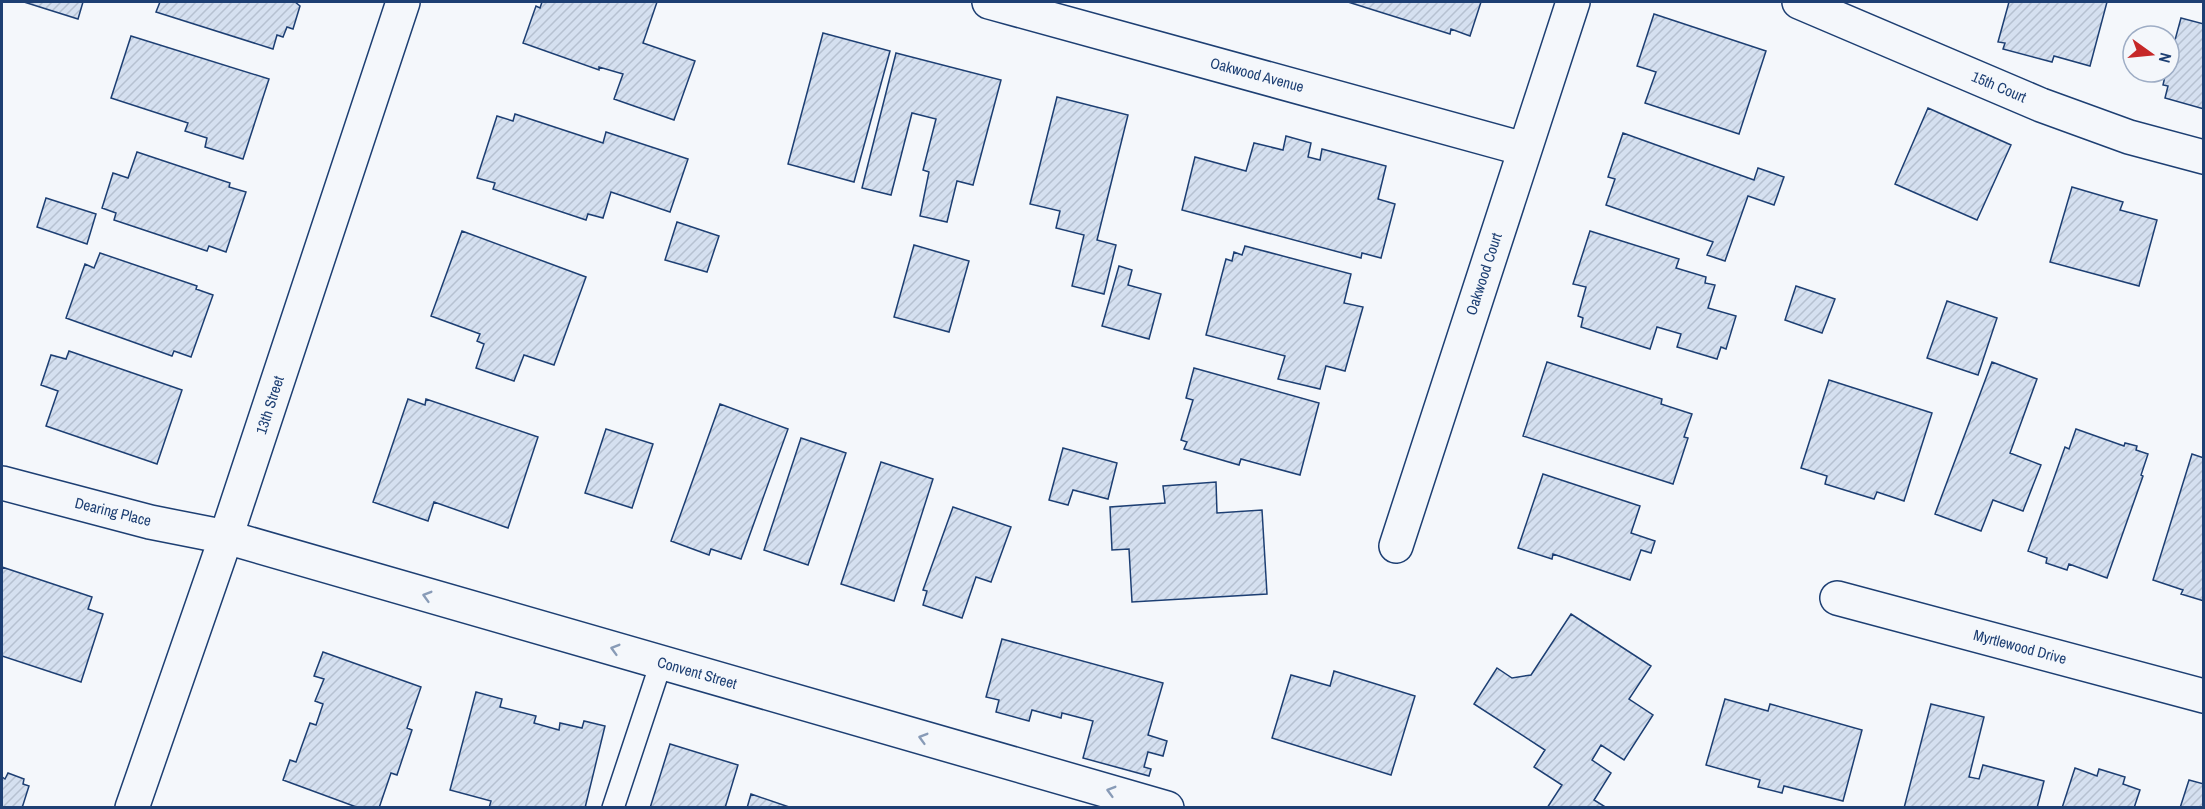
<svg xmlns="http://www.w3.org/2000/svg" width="2205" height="809" font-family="'Archivo Narrow',sans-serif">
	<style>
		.building { fill: url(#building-hatch); stroke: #1d3f73; stroke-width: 1.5 }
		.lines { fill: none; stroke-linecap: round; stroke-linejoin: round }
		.service-casing { stroke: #1d3f73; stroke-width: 24 }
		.minor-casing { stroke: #1d3f73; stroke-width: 36 }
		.service { stroke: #f4f7fb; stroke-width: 21 }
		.minor { stroke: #f4f7fb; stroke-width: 33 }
		.oneway { stroke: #889bb7 }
		.labels { text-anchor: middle; stroke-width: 4.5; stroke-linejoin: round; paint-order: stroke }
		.street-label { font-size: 15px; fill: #1d3f73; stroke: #f4f7fb }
	</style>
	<defs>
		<pattern id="building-hatch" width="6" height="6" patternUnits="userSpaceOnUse" patternTransform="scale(1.5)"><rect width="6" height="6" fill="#d5e0f0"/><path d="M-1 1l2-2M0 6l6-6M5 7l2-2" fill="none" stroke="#b6c1d1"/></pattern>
	</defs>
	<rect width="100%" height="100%" fill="#f4f7fb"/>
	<!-- building -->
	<path class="building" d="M24,2H83L78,19Z
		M160,2H295L300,6L293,29L287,27L283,37L277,35L273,49L156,12Z
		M542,2H657L643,43L695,61L674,120L614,99L623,74L599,67V70L523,43L536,6L540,8Z
		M1348,2H1481L1470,36L1451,29L1450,34Z
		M2009,2H2107L2090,66L2054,56L2052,62L2003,49L2005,43L1998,42Z
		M1654,14L1766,51L1739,134L1645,103L1656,72L1637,66Z
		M2181,18L2204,24V109L2165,98L2168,86L2163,85L2166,72H2169V62Z
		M823,33L890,51L854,182L788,164Z
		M131,36L269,79L243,159L205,147L207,138L185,131L188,123L111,98Z
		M896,53L1001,80L973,185L957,181L947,222L920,216L929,172L923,170L936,119L912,113L891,195L862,188Z
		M1057,97L1128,115L1097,240L1116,245L1104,294L1072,286L1084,235L1056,228L1060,211L1030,204Z
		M1928,108L2011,145L1977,220L1895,184Z
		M515,114L603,143L606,132L688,159L670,212L611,192L603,218L588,214L586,220L493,189L495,183L477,178L497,116L513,121Z
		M1623,133L1754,180L1758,168L1784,177L1774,205L1748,196L1725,261L1707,255L1713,242L1606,205L1615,179L1608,177Z
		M1286,136L1311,143L1308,157L1320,160L1322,149L1386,166L1378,199L1395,204L1381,258L1362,253L1361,258L1182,210L1195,157L1246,171L1254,143L1283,150Z
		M137,152L230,183L229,187L246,192L226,252L209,246L207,251L114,220L116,213L102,208L113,173L128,178Z
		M2072,187L2123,202L2120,210L2157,220L2139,286L2050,262Z
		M46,198L96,214L87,244L37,227Z
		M677,222L719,236L707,272L665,260Z
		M462,231L586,277L554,365L524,355L514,381L476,368L484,344L477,341L480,334L431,316Z
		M1590,231L1679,259L1676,268L1706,277L1705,283L1715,285L1708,308L1736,316L1726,349L1721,347L1717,359L1677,347L1681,334L1657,327L1650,349L1581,327L1583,318L1578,316L1586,287L1573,284Z
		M914,245L969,261L949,332L894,317Z
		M1245,246L1351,274L1344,303L1363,307L1345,371L1326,366L1320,389L1278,379L1285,356L1206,335L1226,259L1232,261L1234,252L1242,255Z
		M100,253L197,286L196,289L213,295L191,357L174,351L172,356L66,318L85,264L94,268Z
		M1119,266L1132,270L1128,285L1161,294L1149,339L1102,326Z
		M1796,286L1835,299L1822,333L1785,320Z
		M1947,301L1997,318L1978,375L1927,358Z
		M69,351L182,390L157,464L46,426L58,391L41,385L51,355L66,359Z
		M1547,362L1662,399L1661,404L1692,414L1684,437L1688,438L1673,484L1523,436Z
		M1992,362L2037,379L2010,453L2041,465L2023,511L1993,500L1981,531L1935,514Z
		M1194,368L1319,403L1300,475L1241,459L1239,465L1184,449L1187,442L1181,440L1193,400L1186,398Z
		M1829,380L1932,413L1904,501L1877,492L1874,499L1825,484L1827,476L1801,468Z
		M408,399L425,405L426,399L538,437L508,528L434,502L428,521L373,502Z
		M720,404L788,429L741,559L711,549L709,555L671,541Z
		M606,429L653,444L632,508L585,493Z
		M2076,429L2124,446L2125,443L2137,446L2136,450L2148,454L2141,475L2143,476L2107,578L2069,564L2067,570L2046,563L2047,558L2028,551L2065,447L2069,449Z
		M801,438L846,453L808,565L764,550Z
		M1063,448L1117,463L1108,499L1073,490L1068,505L1049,500Z
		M2192,454L2204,458V601L2181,594L2183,590L2153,580Z
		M881,462L933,479L894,601L841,584Z
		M1543,474L1640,506L1631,533L1655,541L1651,553L1641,550L1630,580L1553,554L1552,559L1518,548Z
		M1216,482L1217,513L1262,510L1267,594L1132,602L1129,549L1112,550L1110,507L1165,503L1163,486Z
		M953,507L1011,527L991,582L976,577L962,618L923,605L927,591L923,590Z
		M2,567L92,597L88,609L103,614L81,682L2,656Z
		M1571,614L1651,666L1629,699L1653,715L1624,760L1601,745L1592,760L1611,773L1594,800L1607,808H1547L1562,785L1534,767L1545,750L1474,704L1497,668L1512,678L1531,675Z
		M1002,639L1163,683L1148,735L1167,741L1163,756L1148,752L1144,767L1151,769L1149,776L1083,758L1093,721L1062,713L1061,718L1032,710L1029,721L996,712L999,700L986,697Z
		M323,652L421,687L407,728L412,730L397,775L391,773L379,808H359L283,780L290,760L296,762L310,723L316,725L323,704L315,701L324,679L314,676Z
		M1334,671L1415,696L1391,775L1272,738L1291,675L1330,686Z
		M476,692L502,699L500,707L536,716L534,723L559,730L560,723L582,728L584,721L605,726L585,808H489L491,801L450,790Z
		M1725,699L1768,711L1770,704L1862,730L1843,801L1784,786L1782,793L1758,787L1760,780L1706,765Z
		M1931,704L1984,717L1969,777L1979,779L1983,765L2044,781L2037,808H1904Z
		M670,744L738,765L725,808H650Z
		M2075,768L2097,776L2099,769L2125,777L2123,784L2140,790L2134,808H2062Z
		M8,773L24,779L23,784L29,786L22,808H2V777L5,779Z
		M2189,780L2204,784V808H2180Z
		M751,794L792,808H747Z"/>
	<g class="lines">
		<defs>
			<path id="service" d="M613,808L661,663"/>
			<path id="minor" d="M989,2L1524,149
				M1799,2L2041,105L2129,137L2204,157
				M2,483L150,522L226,537L1167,808
				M1396,546L1573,2
				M1837,598L2204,696
				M132,808L226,537L403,2"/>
		</defs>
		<!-- service casing -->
		<use href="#service" class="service-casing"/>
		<!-- minor casing -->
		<use href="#minor" class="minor-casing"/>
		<!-- service -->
		<use href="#service" class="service"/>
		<!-- minor -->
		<use href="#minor" class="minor"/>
	</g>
	<!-- one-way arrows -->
	<defs><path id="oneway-chevron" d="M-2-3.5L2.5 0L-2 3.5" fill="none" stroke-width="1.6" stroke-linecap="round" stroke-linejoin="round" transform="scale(1.5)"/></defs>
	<g class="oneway">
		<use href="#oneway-chevron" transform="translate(427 596) rotate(-164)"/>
		<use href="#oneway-chevron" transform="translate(615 649) rotate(-164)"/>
		<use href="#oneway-chevron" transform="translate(923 738) rotate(-164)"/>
		<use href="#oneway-chevron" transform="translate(1111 791) rotate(-164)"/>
	</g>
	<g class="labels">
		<!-- street labels -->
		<g class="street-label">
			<text transform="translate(1257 75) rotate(15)" y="5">Oakwood Avenue</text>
			<text transform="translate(1999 87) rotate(23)" y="5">15th Court</text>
			<text transform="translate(1484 274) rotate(-72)" y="5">Oakwood Court</text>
			<text transform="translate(270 405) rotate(-72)" y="5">13th Street</text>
			<text transform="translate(113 512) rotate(14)" y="5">Dearing Place</text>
			<text transform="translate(2020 647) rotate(15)" y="5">Myrtlewood Drive</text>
			<text transform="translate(697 673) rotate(16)" y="5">Convent Street</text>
		</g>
	</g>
	<!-- border -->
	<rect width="2205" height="809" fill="none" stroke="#1d3f73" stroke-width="6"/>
	<!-- north arrow -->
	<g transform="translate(2151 54) rotate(105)"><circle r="28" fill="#f4f7fb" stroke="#9eadc5" stroke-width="1.5"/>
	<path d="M0-4.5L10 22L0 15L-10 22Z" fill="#c62828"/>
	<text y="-9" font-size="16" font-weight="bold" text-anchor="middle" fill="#1d3f73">N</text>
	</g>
</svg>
